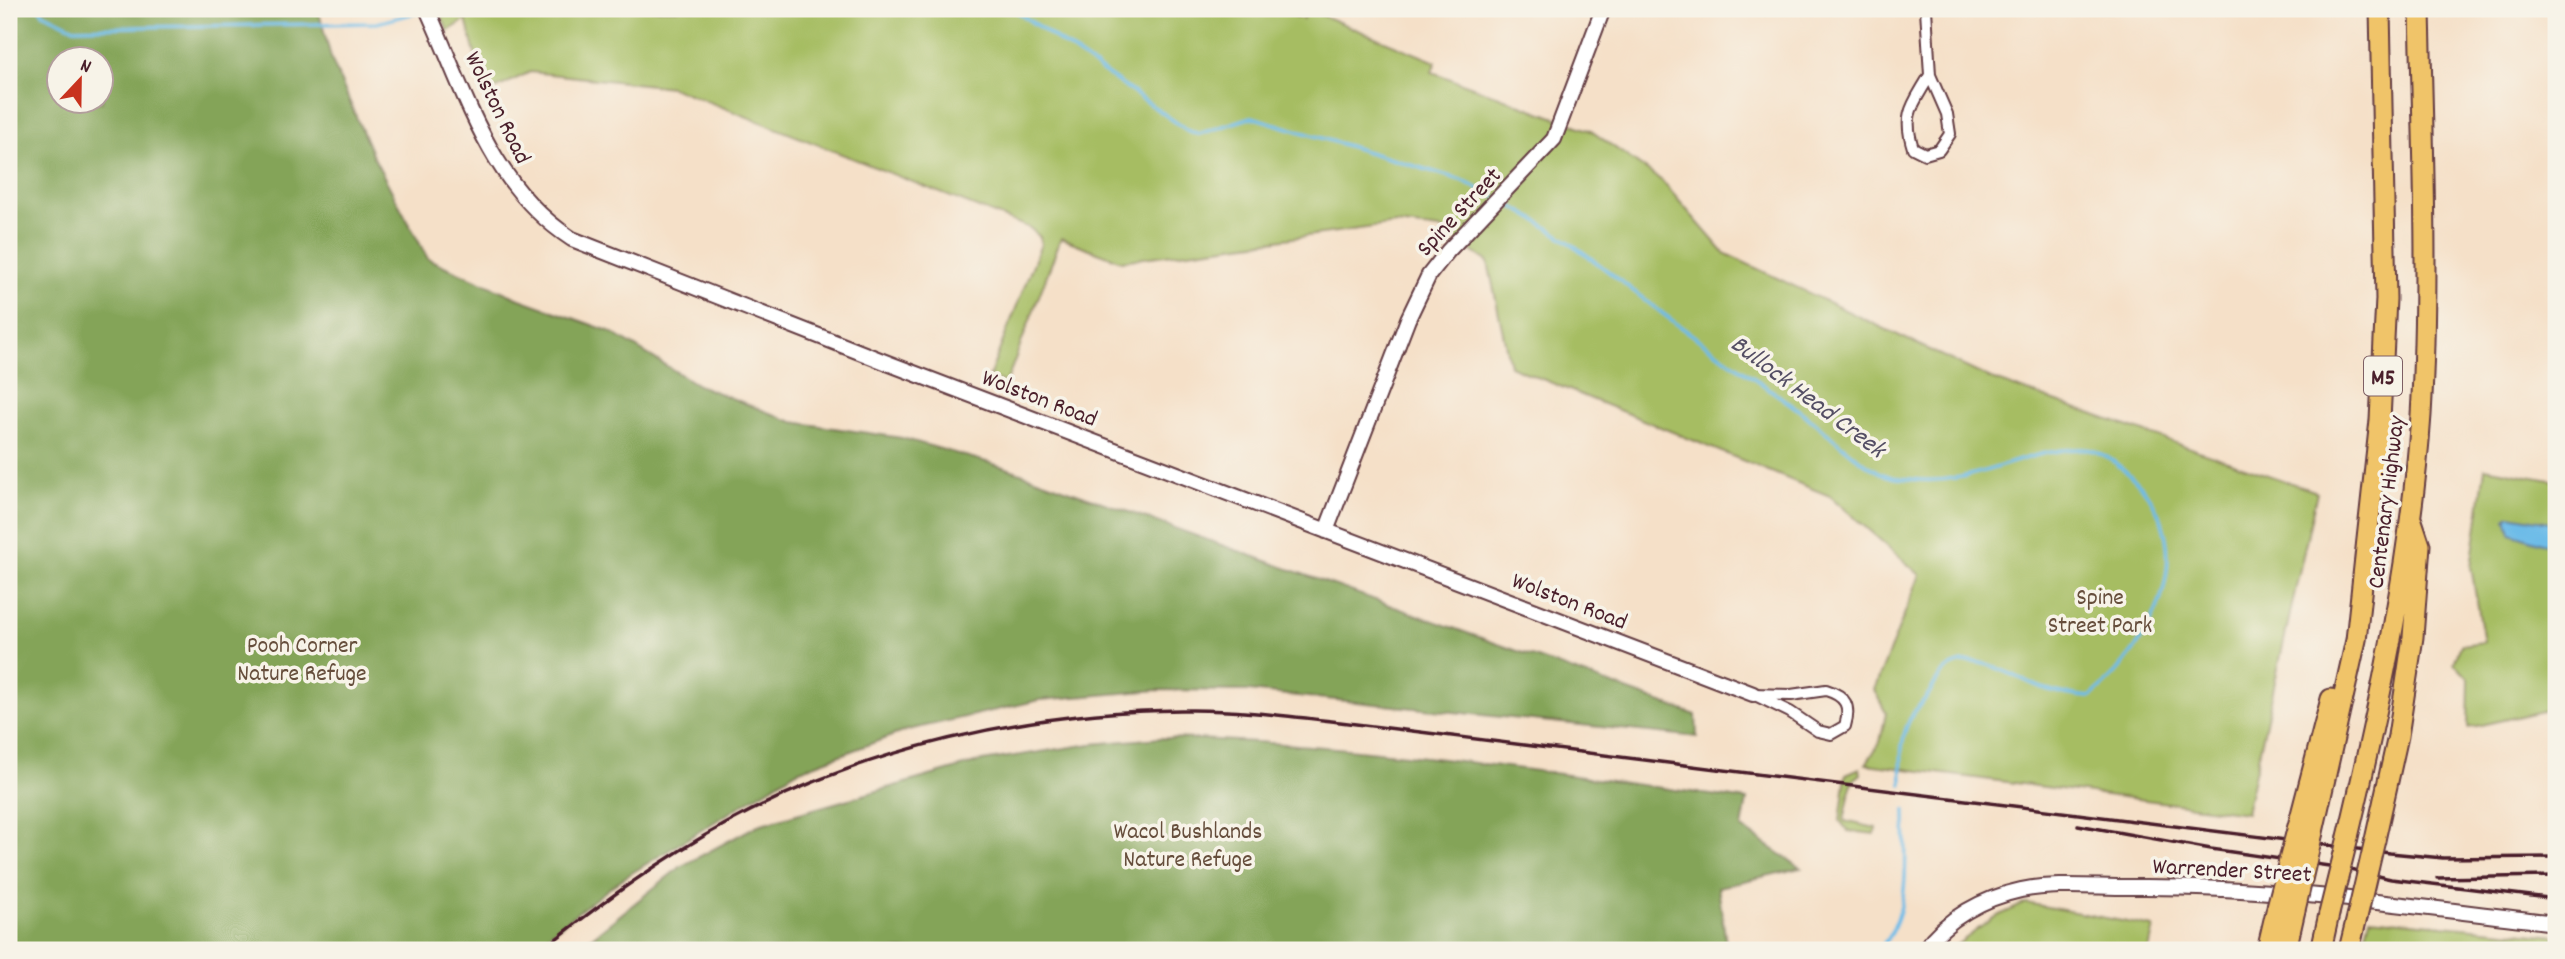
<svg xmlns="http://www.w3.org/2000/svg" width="2565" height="959" font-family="Dekko,sans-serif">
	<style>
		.green { fill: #a6bd62; stroke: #786e46; stroke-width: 2 }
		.forest { fill: #84a458; stroke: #676242; stroke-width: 2; fill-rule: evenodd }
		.water { fill: #6dbce8; stroke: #5c6e8a; stroke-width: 2 }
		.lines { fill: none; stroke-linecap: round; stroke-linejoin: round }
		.stream { stroke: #6dbce8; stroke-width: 3.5 }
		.minor-casing { stroke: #643c43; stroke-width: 14 }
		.tertiary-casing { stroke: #643c43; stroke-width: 18 }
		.motorway-casing { stroke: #643c43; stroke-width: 23 }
		.minor { stroke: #fff; stroke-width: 10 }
		.tertiary { stroke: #fff; stroke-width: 14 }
		.motorway { stroke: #f0c469; stroke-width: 19 }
		.rail { stroke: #4a1f2b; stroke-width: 3.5 }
		.motorway-bridge-casing { stroke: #643c43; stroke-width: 23; stroke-linecap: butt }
		.motorway-bridge { stroke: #f0c469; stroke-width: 19 }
		.labels { text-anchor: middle; stroke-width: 7; stroke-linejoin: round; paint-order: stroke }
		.shield { fill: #f7f3e8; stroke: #7e5f64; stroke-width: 2 }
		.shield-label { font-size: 23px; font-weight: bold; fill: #4a1f2b }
		.street-label { font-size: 24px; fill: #4a1f2b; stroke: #f7f3e8 }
		.park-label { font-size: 24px; fill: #664e3c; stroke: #f7f3e8 }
		.water-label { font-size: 26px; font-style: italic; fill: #544e64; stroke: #f7f3e8 }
	</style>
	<rect width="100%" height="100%" fill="#f7f3e8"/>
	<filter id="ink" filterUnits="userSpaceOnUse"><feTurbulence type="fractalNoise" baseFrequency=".0143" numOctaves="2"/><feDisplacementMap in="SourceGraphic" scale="14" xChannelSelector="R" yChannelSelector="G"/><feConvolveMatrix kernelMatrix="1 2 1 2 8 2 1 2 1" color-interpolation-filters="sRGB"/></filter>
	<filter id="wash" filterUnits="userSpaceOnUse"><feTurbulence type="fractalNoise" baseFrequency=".00686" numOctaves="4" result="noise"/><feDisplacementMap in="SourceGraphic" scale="28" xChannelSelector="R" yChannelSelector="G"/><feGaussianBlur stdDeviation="1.57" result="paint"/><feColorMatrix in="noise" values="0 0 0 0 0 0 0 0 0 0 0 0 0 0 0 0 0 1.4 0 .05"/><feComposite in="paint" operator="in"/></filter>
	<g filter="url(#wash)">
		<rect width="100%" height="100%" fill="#f5e0c8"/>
		<!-- green -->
		<path class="green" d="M438,9H1276L1303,19L1307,9L1436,62L1432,72L1591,131L1662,181L1724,253L1991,379L2317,492L2246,813L1866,764L1880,742L1886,713L1874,690L1920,575L1830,496L1510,366L1488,262L1440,229L1396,224L1121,261L1061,238L1006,383L989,377L1041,244L1040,237L1030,228L671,87L530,72L491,91L484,88L466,20L448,31Z
			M2485,468L2556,481V708L2468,728L2469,679L2454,663L2461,645L2484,642L2471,567Z
			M1860,768L1861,774L1852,781L1844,821L1876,828L1875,834L1848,831L1840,821L1846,774Z
			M2026,903L2154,927L2149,950H1950L1993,918Z
			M2370,918L2556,936V950H2355L2358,934H2366Z"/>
		<!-- forest -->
		<path class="forest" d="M9,9H318L332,61L373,156L428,259L520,299L609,331L698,385L793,422L902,438L1004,467L1696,715L1697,737L1248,691L1158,690L1040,700L908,730L797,771L619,881L528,950H9ZM60,60H102V102H60Z
			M1160,738C1358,742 1552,773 1747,800L1742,828L1801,868L1718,887L1727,950H576L680,867L758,825L982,761L1091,744Z"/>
		<!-- water -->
		<path class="water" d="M2510,515L2556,523V544L2548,545L2510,533L2506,518Z"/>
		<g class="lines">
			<!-- stream -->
			<path class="stream" d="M40,9L43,13L74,28L377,23L423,11
				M1013,9L1187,130L1199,134L1252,117L1461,180L1495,197
				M1502,201C1562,232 1608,272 1662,313C1707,347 1754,377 1800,411C1827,431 1850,456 1879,472C1889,478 1899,478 1910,479C1976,488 2024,447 2085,449C2102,450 2123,468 2134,479C2203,547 2155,644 2090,697C2074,696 2058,693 2042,688C2018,679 1981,654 1956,664C1940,670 1936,683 1928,695C1924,701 1918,706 1914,712C1899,734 1901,759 1902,785
				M1878,950C1913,914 1905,857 1905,810"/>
		</g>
	</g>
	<g filter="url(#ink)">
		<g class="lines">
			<defs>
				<path id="minor" d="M1926,9L1930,75L1947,114L1950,134L1939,150L1925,154L1913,148C1902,113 1913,105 1930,75
					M1826,690C1846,696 1851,706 1845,726L1831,734L1818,731L1790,712L1753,694L1791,695Z"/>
				<path id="tertiary" d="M427,9C466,94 490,186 572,239L890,364L1753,694
					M1326,531L1408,319L1429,275L1448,251L1554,139L1603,9
					M1924,950C1946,918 1984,898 2021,890C2055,883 2093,887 2128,887C2271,885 2414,907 2556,923"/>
				<path id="motorway" d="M2297,830L2331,699
					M2313,832L2356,640L2380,420L2386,299L2380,9
					M2348,837C2381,698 2411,558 2421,415C2429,280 2423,144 2420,9
					M2375,840L2398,736L2413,637L2420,545L2412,521
					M2267,950L2277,907
					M2286,950L2295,910
					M2321,950L2329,914
					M2349,950L2357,917"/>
			</defs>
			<!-- minor casing -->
			<use href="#minor" class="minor-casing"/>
			<!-- tertiary casing -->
			<use href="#tertiary" class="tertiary-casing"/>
			<!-- motorway casing -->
			<use href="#motorway" class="motorway-casing"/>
			<!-- minor -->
			<use href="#minor" class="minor"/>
			<!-- tertiary -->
			<use href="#tertiary" class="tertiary"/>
			<!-- motorway -->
			<use href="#motorway" class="motorway"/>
			<!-- rail -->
			<path class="rail" d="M2078,825L2211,849L2336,867L2391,879L2556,899
				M2437,878L2556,876
				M542,950C601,903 662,858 729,822C865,748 1028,711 1182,710C1235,709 1288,716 1340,722L2390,853L2443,858L2556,857"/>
			<defs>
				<path id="motorway-bridge" d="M2277,907L2297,830
					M2295,910L2313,832
					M2329,914L2348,837
					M2357,917L2375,840"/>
			</defs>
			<!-- motorway-bridge casing -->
			<use href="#motorway-bridge" class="motorway-bridge-casing"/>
			<!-- motorway-bridge -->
			<use href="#motorway-bridge" class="motorway-bridge"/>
		</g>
	</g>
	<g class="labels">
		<!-- shield labels -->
		<rect class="shield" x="2364" y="356.5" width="38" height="39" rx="5"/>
		<g class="shield-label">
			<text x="2383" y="384">M5</text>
		</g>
		<!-- street labels -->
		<g class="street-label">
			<text transform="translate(499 107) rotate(64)" y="8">Wolston Road</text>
			<text transform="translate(1458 211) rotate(-47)" y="8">Spine Street</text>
			<text transform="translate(1040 397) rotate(21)" y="8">Wolston Road</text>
			<text transform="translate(2385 502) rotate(-83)" y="8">Centenary Highway</text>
			<text transform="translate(1570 600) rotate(21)" y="8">Wolston Road</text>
			<text transform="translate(2232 869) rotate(3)" y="8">Warrender Street</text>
		</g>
		<!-- park labels -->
		<g class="park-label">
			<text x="2100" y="604">Spine<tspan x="2100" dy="28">Street Park</tspan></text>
			<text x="302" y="652">Pooh Corner<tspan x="302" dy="28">Nature Refuge</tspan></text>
			<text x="1188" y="838">Wacol Bushlands<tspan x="1188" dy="28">Nature Refuge</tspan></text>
		</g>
		<!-- water labels -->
		<g class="water-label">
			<text transform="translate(1809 395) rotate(37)" y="9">Bullock Head Creek</text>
		</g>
	</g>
	<!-- margin -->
	<rect width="2565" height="959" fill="none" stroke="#f7f3e8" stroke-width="35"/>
	<!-- north arrow -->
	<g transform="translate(80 80) rotate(22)"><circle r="33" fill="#f7f3e8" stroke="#b29e9c" stroke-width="2"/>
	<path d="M0-5L12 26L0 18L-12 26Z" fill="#c8321e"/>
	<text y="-10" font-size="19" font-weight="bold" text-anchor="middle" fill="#4a1f2b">N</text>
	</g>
</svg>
